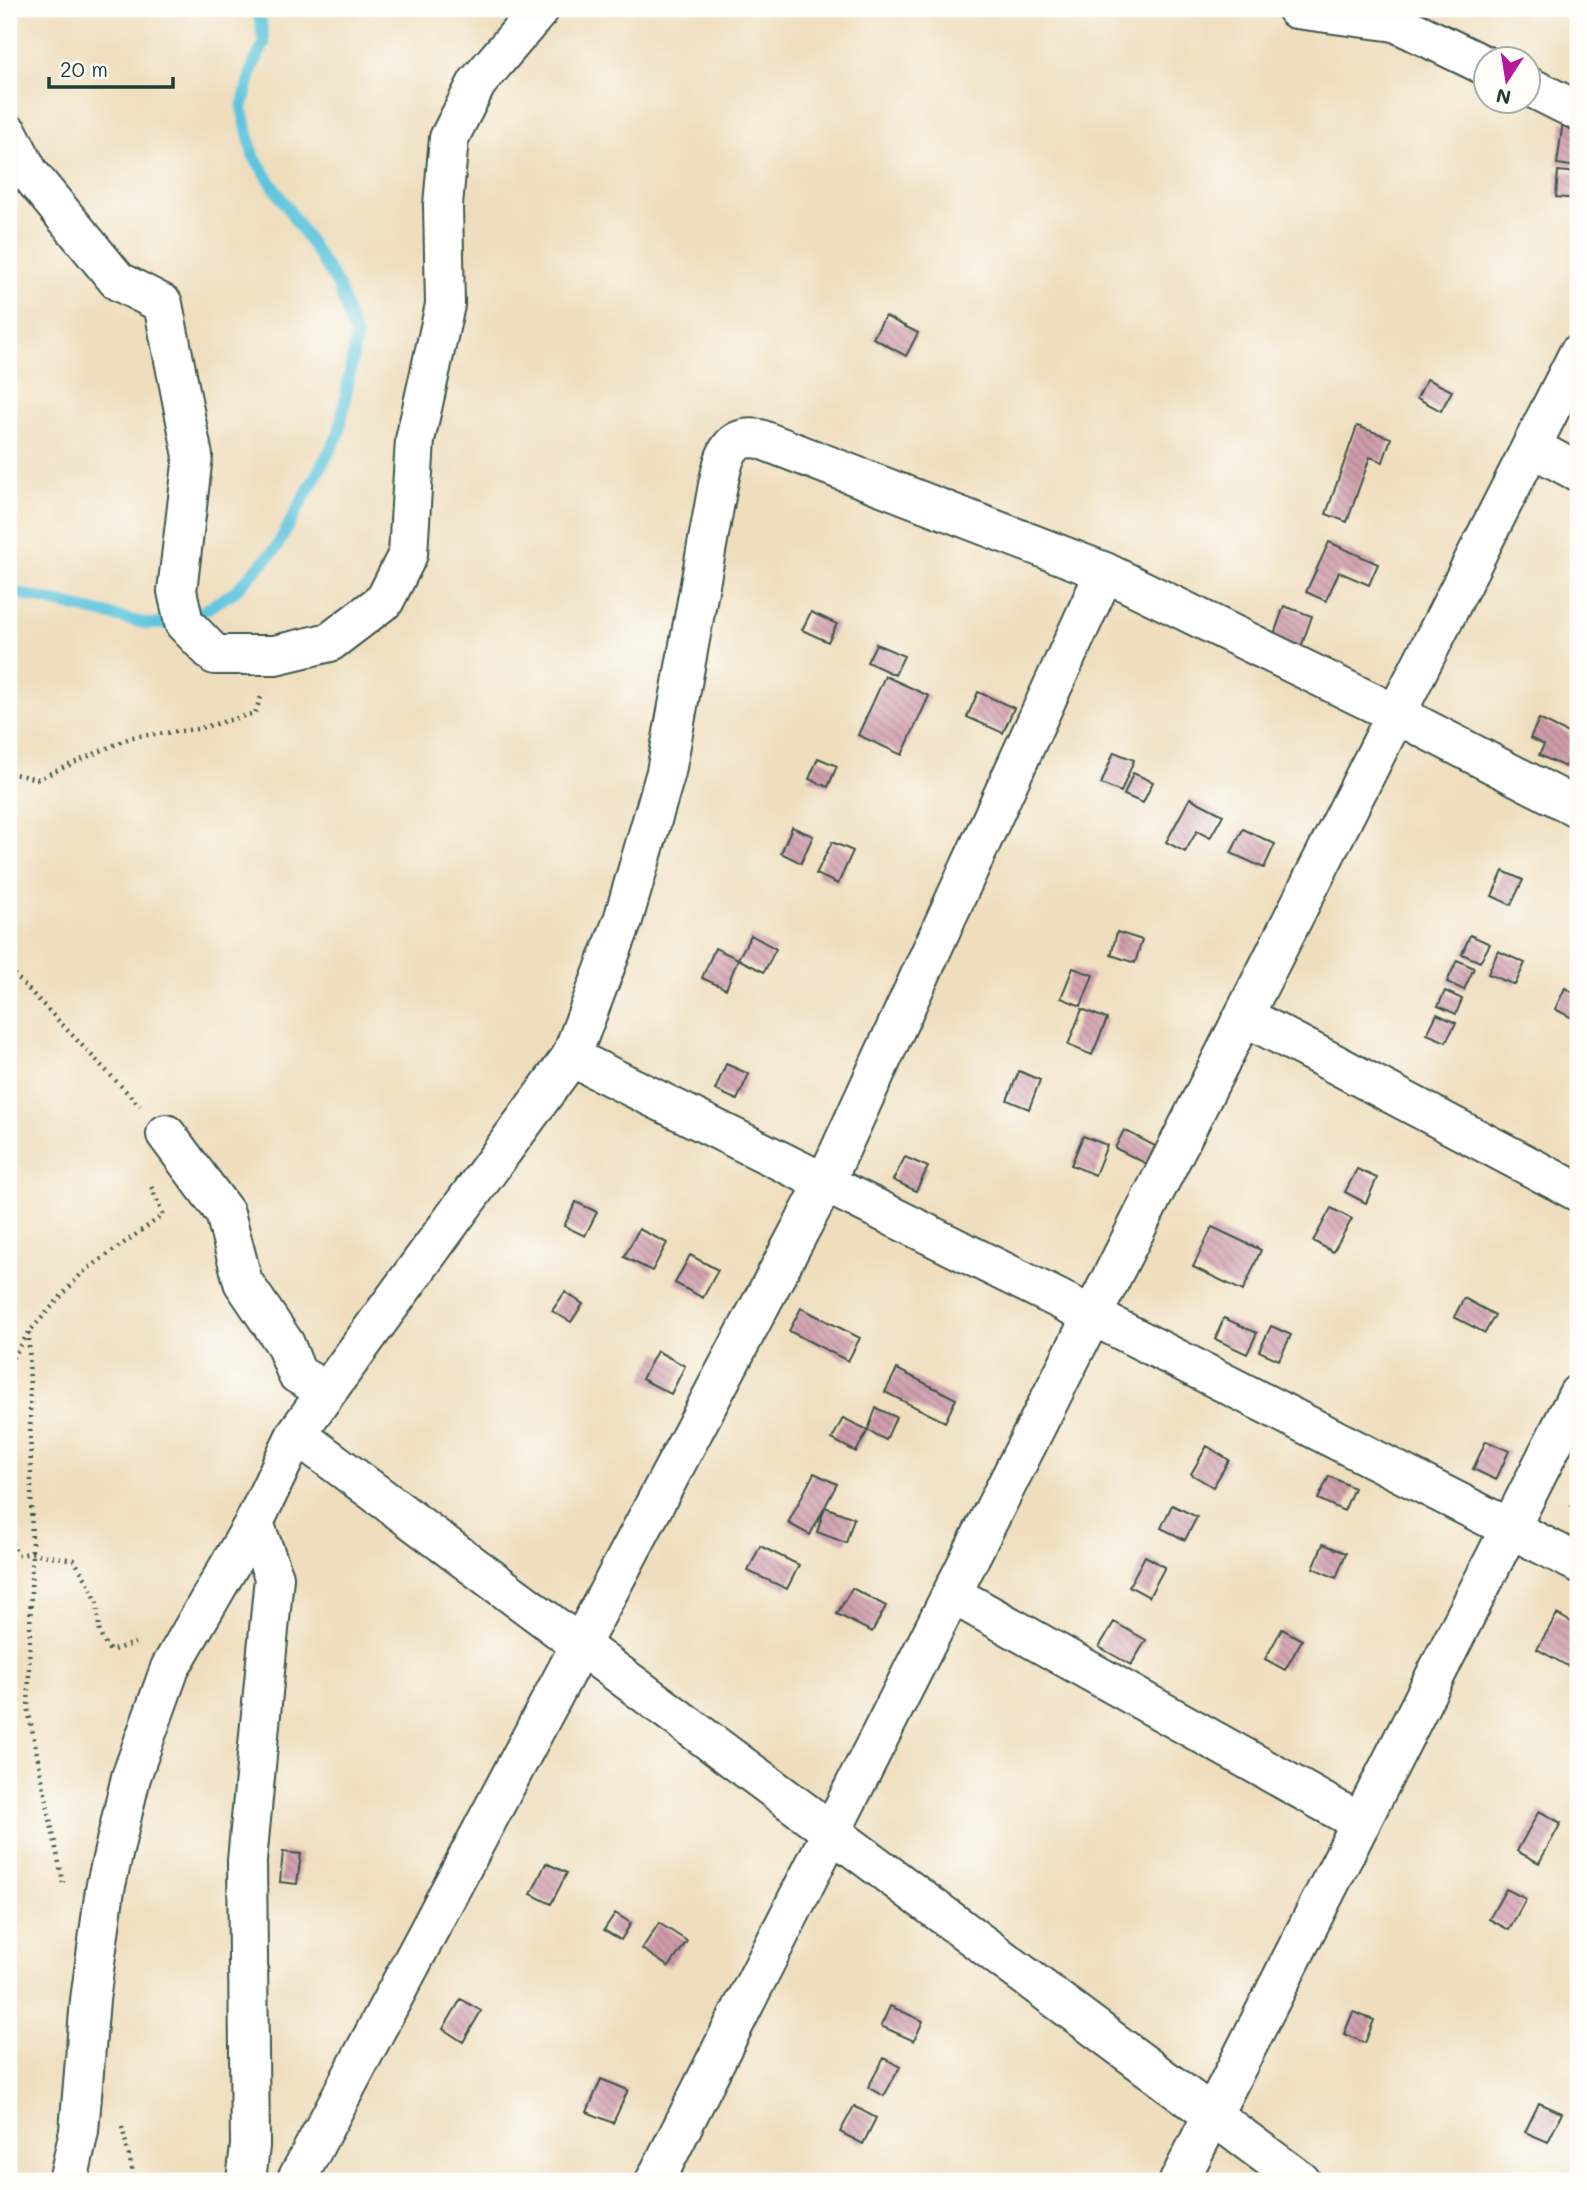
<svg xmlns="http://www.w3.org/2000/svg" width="1587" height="2190" font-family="Mali,sans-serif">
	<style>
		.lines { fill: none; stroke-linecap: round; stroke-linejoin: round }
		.stream { stroke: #5fc5dd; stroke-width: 12 }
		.building { fill: url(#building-back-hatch) }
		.minor-casing { stroke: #3e5549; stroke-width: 42 }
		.path { stroke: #3e5549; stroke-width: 4.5; stroke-dasharray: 2 5; stroke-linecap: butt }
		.minor { stroke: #fff; stroke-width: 38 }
	</style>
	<defs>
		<pattern id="building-back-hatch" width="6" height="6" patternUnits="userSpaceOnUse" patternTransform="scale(1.75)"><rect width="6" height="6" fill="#cf9bab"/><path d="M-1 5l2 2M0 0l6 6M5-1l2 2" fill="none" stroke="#a7808c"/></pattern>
	</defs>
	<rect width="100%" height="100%" fill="#fdfcf7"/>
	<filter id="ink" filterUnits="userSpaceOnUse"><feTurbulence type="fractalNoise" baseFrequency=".0143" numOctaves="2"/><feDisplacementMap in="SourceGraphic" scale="14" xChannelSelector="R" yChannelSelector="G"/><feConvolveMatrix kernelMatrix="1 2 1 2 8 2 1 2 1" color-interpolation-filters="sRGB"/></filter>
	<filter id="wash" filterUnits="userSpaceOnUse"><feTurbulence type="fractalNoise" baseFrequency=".00686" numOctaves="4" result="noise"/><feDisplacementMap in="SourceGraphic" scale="28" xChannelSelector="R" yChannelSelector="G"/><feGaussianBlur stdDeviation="1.57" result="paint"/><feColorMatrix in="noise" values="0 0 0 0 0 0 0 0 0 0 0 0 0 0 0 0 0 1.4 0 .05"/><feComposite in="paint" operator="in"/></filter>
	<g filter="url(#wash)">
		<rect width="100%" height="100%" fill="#efdebe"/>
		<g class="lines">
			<!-- stream -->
			<path class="stream" d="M9,591L148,624L184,623L234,592L275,550L339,434L356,338L338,285L253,155L242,108L253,66L264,44L261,22L255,9"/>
		</g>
		<g id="blocks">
			<!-- building -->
			<path class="building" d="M1563,121L1578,123V167L1557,164Z
				M1558,171L1578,173V199L1556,197Z
				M885,316L918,333L906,356L873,338Z
				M1427,379L1452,391L1441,411L1417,398Z
				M1357,426L1391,438L1383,462L1370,457L1347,522L1326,514Z
				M1329,542L1378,564L1369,585L1339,572L1326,601L1306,592Z
				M1284,606L1312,616L1299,653L1271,643Z
				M811,612L837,624L828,642L802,630Z
				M876,644L904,656L895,675L867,662Z
				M885,676L929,696L902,755L858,735Z
				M978,692L1014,708L1003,733L967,717Z
				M1539,719L1578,738L1565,767L1539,755L1544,745L1530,738Z
				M1114,752L1134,760L1121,792L1101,784Z
				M818,758L837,766L828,787L809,779Z
				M1133,773L1153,782L1143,803L1124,795Z
				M1190,798L1223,815L1210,838L1197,831L1185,852L1166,842Z
				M792,827L813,836L801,863L781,853Z
				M1243,829L1275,844L1264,868L1231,853Z
				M832,842L853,851L838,884L816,874Z
				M1503,871L1523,880L1511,905L1492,896Z
				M1117,932L1142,940L1135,963L1111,955Z
				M751,935L776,949L764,972L738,959L726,989L702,978L715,948L738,959Z
				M1470,935L1490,944L1480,962L1462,954Z
				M1498,951L1525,963L1515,985L1488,974Z
				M1457,960L1474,968L1464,990L1447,982Z
				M1073,968L1093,975L1081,1006L1061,998Z
				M1565,988L1578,995V1021L1555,1009Z
				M1445,991L1462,999L1456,1014L1438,1006Z
				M1082,1009L1107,1019L1092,1055L1068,1045Z
				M1437,1014L1456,1023L1446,1042L1427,1034Z
				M726,1064L749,1074L737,1100L715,1090Z
				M1019,1071L1040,1080L1029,1109L1007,1100Z
				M1124,1130L1155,1146L1147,1164L1115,1148Z
				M1083,1136L1107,1145L1095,1175L1071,1165Z
				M905,1157L928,1167L916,1191L893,1180Z
				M1357,1169L1377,1178L1366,1203L1345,1192Z
				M576,1202L597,1212L585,1236L564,1226Z
				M1331,1208L1352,1219L1333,1252L1313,1241Z
				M1212,1227L1261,1250L1243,1291L1193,1267Z
				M639,1229L667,1243L652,1271L624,1257Z
				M690,1255L718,1270L703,1298L675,1283Z
				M565,1292L583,1304L571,1322L552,1311Z
				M1464,1298L1495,1315L1485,1333L1454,1317Z
				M801,1308L860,1338L848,1361L789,1331Z
				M1224,1318L1257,1333L1247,1354L1215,1339Z
				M1271,1326L1291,1335L1279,1360L1259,1351Z
				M657,1351L685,1366L671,1394L642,1379Z
				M897,1369L956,1399L945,1422L885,1392Z
				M876,1408L896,1417L886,1440L868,1430Z
				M843,1418L868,1430L856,1452L832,1439Z
				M1486,1441L1509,1451L1496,1480L1473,1469Z
				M1207,1446L1229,1460L1213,1487L1191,1474Z
				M814,1473L837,1484L810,1535L788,1523Z
				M1329,1476L1354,1488L1344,1511L1318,1499Z
				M1578,1493V1510L1571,1506Z
				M1172,1505L1197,1517L1185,1540L1161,1528Z
				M825,1507L854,1518L846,1543L817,1532Z
				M1323,1544L1346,1553L1336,1578L1313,1568Z
				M760,1546L799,1565L787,1589L748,1571Z
				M1145,1556L1165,1567L1149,1597L1129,1586Z
				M852,1588L886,1606L872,1632L837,1614Z
				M1557,1614L1578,1626V1660L1573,1669L1537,1649Z
				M1114,1622L1146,1640L1131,1665L1099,1647Z
				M1282,1629L1302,1640L1285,1670L1265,1659Z
				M1539,1811L1561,1823L1539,1863L1517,1851Z
				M283,1852L301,1854L297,1884L280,1882Z
				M546,1863L567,1873L551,1904L531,1894Z
				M1506,1889L1526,1899L1509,1930L1489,1919Z
				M615,1913L631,1923L621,1940L604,1930Z
				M659,1923L687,1941L669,1967L642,1949Z
				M461,1999L481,2011L463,2042L443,2029Z
				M890,2006L923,2021L914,2041L881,2026Z
				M1353,2012L1374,2020L1365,2043L1344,2034Z
				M884,2058L900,2067L884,2096L868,2087Z
				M601,2079L628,2090L613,2123L587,2112Z
				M1539,2103L1562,2113L1548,2142L1525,2132Z
				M854,2106L876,2118L863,2144L840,2132Z"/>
		</g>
	</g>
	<g filter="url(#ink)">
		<use href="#blocks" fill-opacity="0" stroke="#3e5549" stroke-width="2"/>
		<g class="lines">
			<defs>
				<path id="minor" d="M1296,9L1395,22L1486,66
					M1528,86L1578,111
					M9,134L29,173L118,281L163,304L193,456L177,591L184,623L215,655H275L330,642L385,600L408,554L415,440L445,305L443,205L449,138L477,83L540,9
					M1531,447L1578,472
					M1244,1016L1578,1192
					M571,1057L1093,1316L1578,1563
					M166,1134L225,1213L243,1282L285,1344L297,1374L326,1391
					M296,1434L1301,2181
					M952,1594L1361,1823
					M68,2181L79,2131L90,2000L105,1889L131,1777L170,1668L254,1523L296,1434L571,1057L623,920L666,772L718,485C724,459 726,434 760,439L1105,572L1396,714L1578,808
					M246,2181L250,2146L247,1861L274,1577L254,1523
					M296,2181L825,1183L1105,572
					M655,2181L1578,354
					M1179,2181L1578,1394"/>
			</defs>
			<!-- minor casing -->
			<use href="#minor" class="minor-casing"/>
			<!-- path -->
			<path class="path" d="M9,773L38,779L132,737L197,729L255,713L262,694
				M9,969L140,1106
				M29,1332L32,1553L28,1709L63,1883
				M9,1364L29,1332L82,1273L163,1215L151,1186
				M9,1536L17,1555L32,1553L74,1560C82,1573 93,1589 97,1604C101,1627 94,1629 110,1651L135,1643
				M122,2127L135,2181"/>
			<!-- minor -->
			<use href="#minor" class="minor"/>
		</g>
	</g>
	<!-- margin -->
	<rect width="1587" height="2190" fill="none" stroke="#fdfcf7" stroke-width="35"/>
	<!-- north arrow -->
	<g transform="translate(1507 80) rotate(192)"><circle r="33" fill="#fdfcf7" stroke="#a4b0a9" stroke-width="2"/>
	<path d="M0-5L12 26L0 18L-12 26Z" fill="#b5179e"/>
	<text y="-10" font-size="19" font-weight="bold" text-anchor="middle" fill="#1f3d34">N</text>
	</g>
	<!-- scale -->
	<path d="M49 77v10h124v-10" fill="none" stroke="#1f3d34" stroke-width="3.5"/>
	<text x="60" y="77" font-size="21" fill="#1f3d34" stroke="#fdfcf7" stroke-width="5" paint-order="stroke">20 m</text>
</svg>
